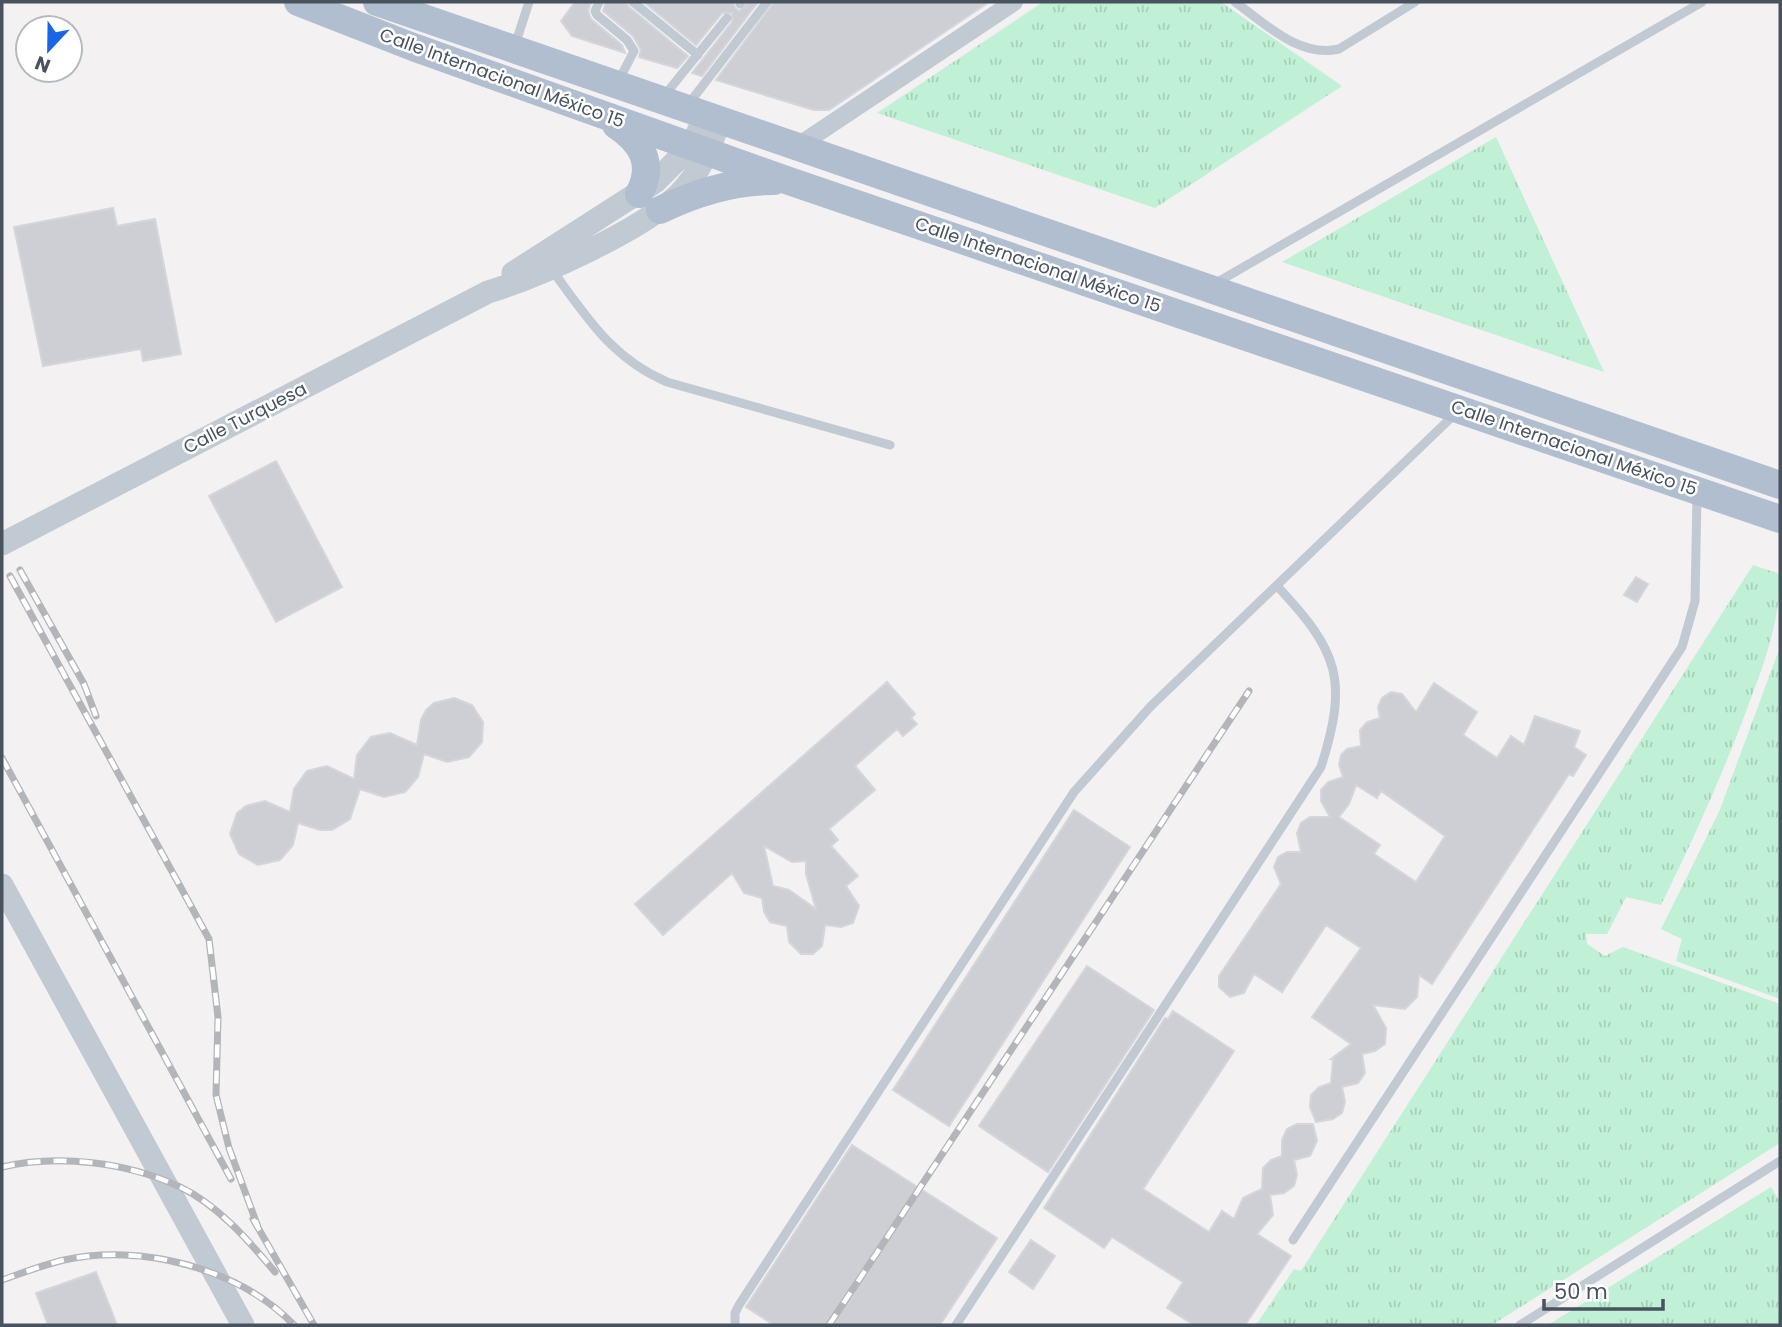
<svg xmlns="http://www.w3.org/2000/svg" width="1782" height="1327" font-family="Poppins,sans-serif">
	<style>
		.grass { fill: url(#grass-tufts) }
		.building { fill: #cdcfd5; stroke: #d5d6dc; stroke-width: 2; fill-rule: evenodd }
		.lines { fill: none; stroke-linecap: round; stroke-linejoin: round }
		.service { stroke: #c1cad2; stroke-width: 9 }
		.minor { stroke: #c1cad2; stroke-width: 18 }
		.tertiary { stroke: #c1cad2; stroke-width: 23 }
		.primary { stroke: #b0becf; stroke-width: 28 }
		.rail-casing { stroke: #b3b5bb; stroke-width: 7 }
		.rail { stroke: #fff; stroke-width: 4.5; stroke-dasharray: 13; stroke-linecap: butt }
		.labels { text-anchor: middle; stroke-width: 5; stroke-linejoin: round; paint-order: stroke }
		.street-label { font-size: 18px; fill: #48535e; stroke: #fff }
	</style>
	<defs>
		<pattern id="grass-tufts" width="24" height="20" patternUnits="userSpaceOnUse" patternTransform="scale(1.75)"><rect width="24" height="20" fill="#c0f0d5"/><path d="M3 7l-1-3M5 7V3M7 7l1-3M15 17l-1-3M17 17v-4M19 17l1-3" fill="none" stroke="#a6d0b9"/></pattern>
	</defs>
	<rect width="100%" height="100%" fill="#f3f1f1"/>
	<!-- grass -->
	<path class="grass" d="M1043,2H1221L1342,86L1155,208L877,113Z
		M1496,137L1604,372L1282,262Z
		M1753,565L1780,574C1780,622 1764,664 1747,709C1722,776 1693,840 1661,905L1626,897L1607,934H1586L1587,944L1605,956L1623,947L1780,1004V1143L1492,1325H1256L1294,1269L1301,1271Z
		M1780,647V999L1676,961L1682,939L1661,929L1719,812Z
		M1771,1187L1780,1202V1325H1548Z"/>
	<!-- building -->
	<path class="building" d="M575,2H591L588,11L591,19L622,45L625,53L572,36L561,21Z
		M606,2H626L629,7L688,56L677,68L639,57L641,50L633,36L603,11Z
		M644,2H733L735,8L740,11L748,2H758L702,76L692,73L732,22V13H722L696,45Z
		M774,2H989L829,110H814L716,80Z
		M113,208L117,226L155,219L181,354L143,361L141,349L43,366L14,227Z
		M276,461L342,587L276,622L209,496Z
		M1636,577L1648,584L1637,602L1624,595Z
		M887,682L915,714L911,718L917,724L903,736L897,729L855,766L875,790L829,829L838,840L831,846L858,876L846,886L859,906L853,923L841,927L825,925L822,946L813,954H801L789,942L787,926L770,922L764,912L762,898L744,893L732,873L663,935L635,904ZM764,846L792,862L806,861V874L816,909L789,890L773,886Z
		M1434,683L1477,712L1463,735L1497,758L1511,736L1524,745L1535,716L1580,731L1574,747L1586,755L1573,776L1569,774L1432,984L1419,975L1417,997L1405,1009L1373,1005L1386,1028L1385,1044L1375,1051L1362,1054L1365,1073L1358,1083L1342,1087L1345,1102L1342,1113L1333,1119L1316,1122L1310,1107L1311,1095L1319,1087L1331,1083L1333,1059H1331L1351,1044L1312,1017L1361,948L1326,925L1282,992L1254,974L1244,993L1230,997L1219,987V976L1281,884L1274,867L1278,857L1287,852H1301L1297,833L1301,823L1310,817H1330L1321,801V790L1328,782L1343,777L1339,765L1341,755L1347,749L1361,746L1360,730L1367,722L1380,718L1378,707L1382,698L1391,692L1402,694L1416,712ZM1356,785L1377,798L1381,791L1445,836L1416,882L1374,854L1380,845L1339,817L1349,804Z
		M454,698L472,705L483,722L482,742L469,757L447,762L424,754L418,777L405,792L384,797L360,789L350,819L332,830H320L298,823L293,845L280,860L258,865L239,854L230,834L237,813L246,806L265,801L290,812L294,789L307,771L327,766L354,779L357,755L371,737L390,733L417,745L421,720L426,710L434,703Z
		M1074,810L1130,847L949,1126L893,1090Z
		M1087,966L1154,1010L1048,1172L979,1126Z
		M1173,1011L1234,1051L1143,1189L1209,1232L1222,1211L1234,1219L1243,1198L1262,1189L1263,1168L1271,1160L1282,1156V1140L1287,1129L1297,1124H1313L1317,1141L1310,1156L1294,1160L1297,1175L1294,1186L1284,1193L1270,1195L1273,1215L1257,1234L1291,1256L1245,1325H1194L1167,1308L1183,1282L1112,1237L1104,1248L1044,1208L1165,1018L1168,1019Z
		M852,1145L997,1238L940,1325H774L746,1307Z
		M1031,1240L1055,1256L1033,1289L1009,1272Z
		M96,1272L117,1325H48L36,1293Z"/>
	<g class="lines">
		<!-- service -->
		<path class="service" d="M599,2L595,11L597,15L627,40L634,51L619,80
			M633,2L698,55
			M1235,2C1266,24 1299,58 1339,49L1415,2
			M740,4L741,2
			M515,45L529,2
			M664,96L727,18
			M687,106L767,2
			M552,270C587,317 611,358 667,382L890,445
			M1216,283L1702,2
			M1293,1240L1682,647L1695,601L1697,495
			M735,1325V1313L739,1305L1074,792L1151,706L1456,413
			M956,1325L1321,767C1349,679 1338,651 1277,586
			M1520,1325L1780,1161"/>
		<!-- minor -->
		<path class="minor" d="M798,146L1014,2"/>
		<!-- tertiary -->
		<path class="tertiary" d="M513,273L655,182L691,146L706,115
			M2,544L488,292C538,277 642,230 679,194C700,173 711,147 720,119
			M2,885L243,1325"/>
		<!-- primary -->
		<path class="primary" d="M298,2L413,47L789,181L1780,519
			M377,2L1780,485
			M616,125C642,142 655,164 639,194
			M660,210C697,192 733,181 774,181"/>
		<defs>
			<path id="rail" d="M20,570L84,684L96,716
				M10,576L209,939L218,1017L216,1095L229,1148L258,1227
				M2,758L231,1179
				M2,1167C58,1154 127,1162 180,1187C218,1205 249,1241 275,1272
				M253,1219L314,1325
				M2,1280C22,1273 43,1265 64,1260C140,1243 239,1268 294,1325
				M829,1325L1249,691"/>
		</defs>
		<!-- rail casing -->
		<use href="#rail" class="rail-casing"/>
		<!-- rail -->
		<use href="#rail" class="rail"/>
	</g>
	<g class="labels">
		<!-- street labels -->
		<g class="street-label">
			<text transform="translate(502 78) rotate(20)" y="6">Calle Internacional México 15</text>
			<text transform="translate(1038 265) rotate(19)" y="6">Calle Internacional México 15</text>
			<text transform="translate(245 418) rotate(-27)" y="6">Calle Turquesa</text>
			<text transform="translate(1574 448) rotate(19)" y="6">Calle Internacional México 15</text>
		</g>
	</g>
	<!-- border -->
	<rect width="1782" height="1327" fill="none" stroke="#48535e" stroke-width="7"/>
	<!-- north arrow -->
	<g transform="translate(49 49) rotate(202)"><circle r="33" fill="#ffffff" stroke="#b6babf" stroke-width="2"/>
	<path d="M0-5L12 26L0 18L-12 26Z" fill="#1865e6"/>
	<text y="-10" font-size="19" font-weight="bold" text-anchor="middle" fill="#48535e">N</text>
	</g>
	<!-- scale -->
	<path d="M1544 1299v10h119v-10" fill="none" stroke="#48535e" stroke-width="3.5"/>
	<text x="1554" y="1299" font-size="21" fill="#48535e" stroke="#ffffff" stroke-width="5" paint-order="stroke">50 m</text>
</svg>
